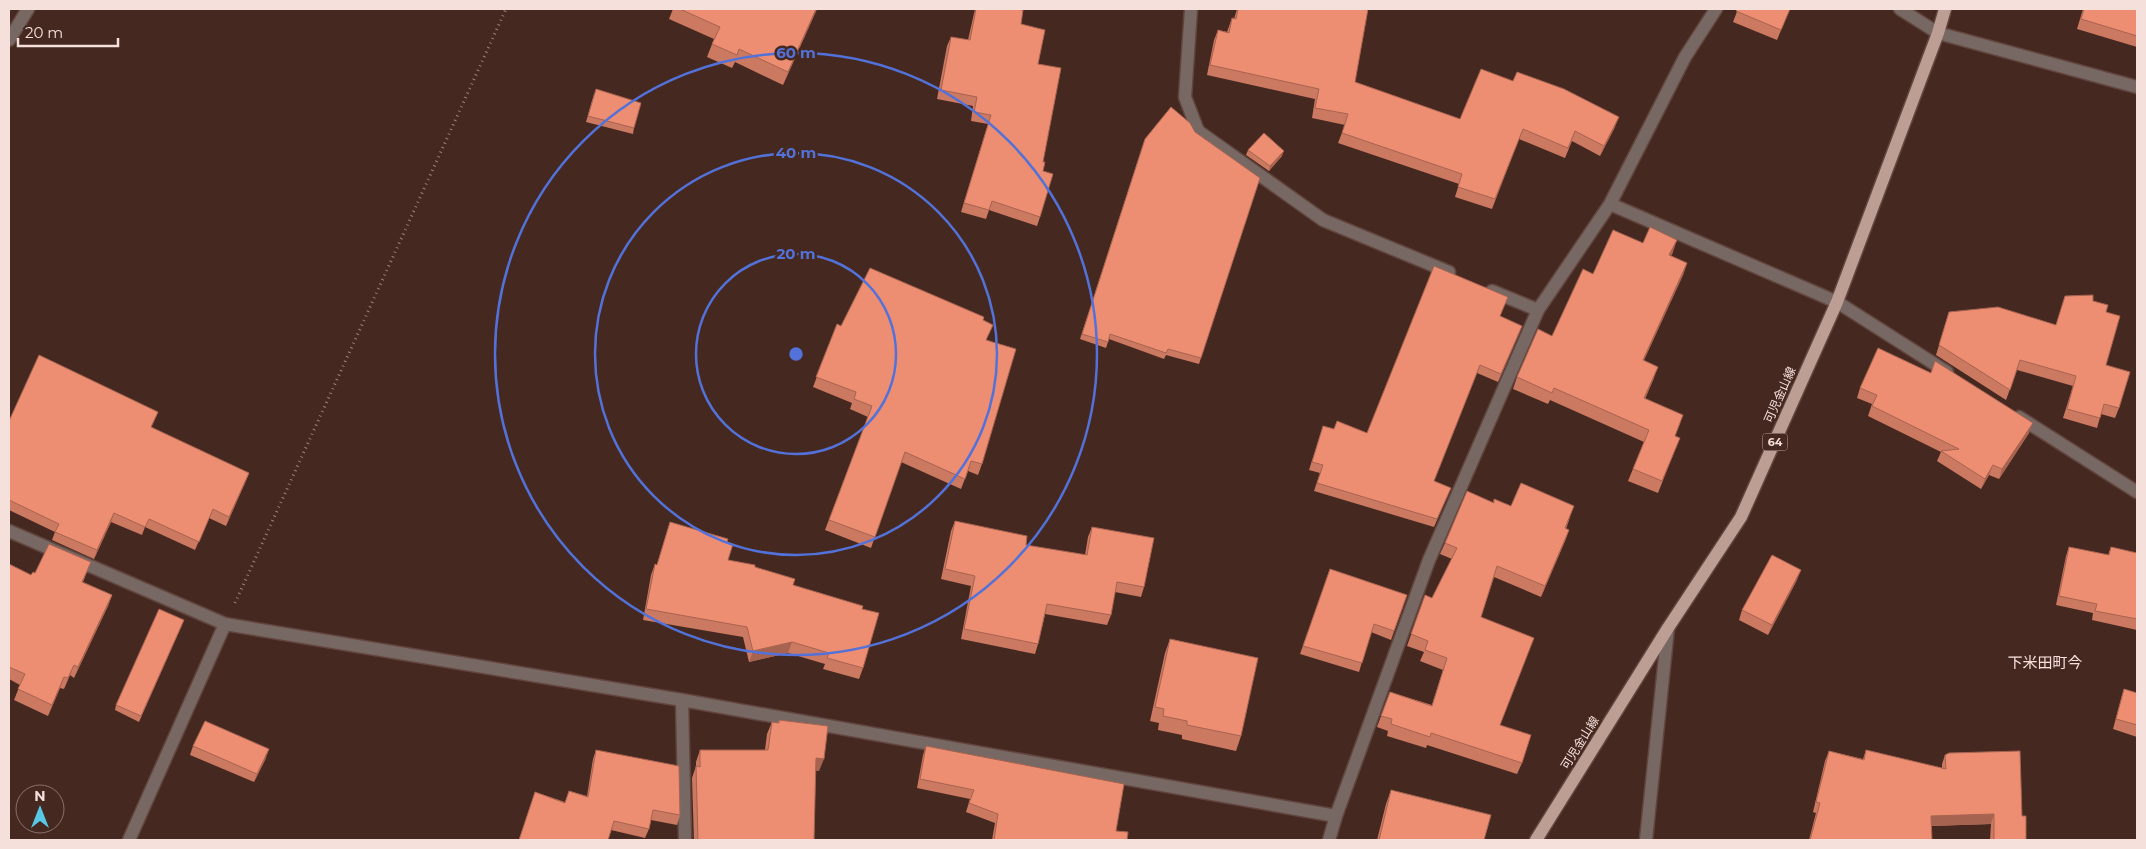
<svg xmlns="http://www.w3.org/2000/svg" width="2146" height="849" font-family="Montserrat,'Noto Sans JP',sans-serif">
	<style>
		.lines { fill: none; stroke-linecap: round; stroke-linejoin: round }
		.street-casing { stroke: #61453e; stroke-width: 15 }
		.primary-casing { stroke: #61453e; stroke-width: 15 }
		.path { stroke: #9b817b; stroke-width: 3; stroke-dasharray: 1 4; stroke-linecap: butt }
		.street { stroke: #776863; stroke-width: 12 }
		.primary { stroke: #bd9e94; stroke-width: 12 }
		.wall { fill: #cc7962 }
		.shaded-wall { fill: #a66350 }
		.building { fill: #ed8d72; stroke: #a66350 }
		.ring { fill: none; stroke: #5372d9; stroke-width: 2.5 }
		.labels { text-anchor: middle; stroke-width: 5; stroke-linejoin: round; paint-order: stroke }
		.shield { fill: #452820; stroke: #c0a9a3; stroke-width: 1 }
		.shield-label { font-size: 11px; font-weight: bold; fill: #f5e0db }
		.street-label { font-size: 12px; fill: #f5e0db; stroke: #452820 }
		.quarter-label { font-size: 15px; fill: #f5e0db; stroke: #452820 }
		.centre { fill: #5372d9; stroke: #452820; stroke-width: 2.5 }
		.ring-label { font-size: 15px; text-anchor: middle; font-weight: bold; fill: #5372d9; stroke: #452820; stroke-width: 5; stroke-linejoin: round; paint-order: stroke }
	</style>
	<rect width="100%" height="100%" fill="#452820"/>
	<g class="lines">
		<defs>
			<path id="street" d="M1191,9L1185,97L1198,131L1323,220L1449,272
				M1900,9L1938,33L2137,87
				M9,40L28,9
				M1610,204L1837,302L1947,372
				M1492,291L1538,310
				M2019,417L2137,492
				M9,531L225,624L682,700L1336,816
				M682,700L685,840
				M129,840L225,624
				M1329,840L1336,816L1429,560L1538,310L1610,204L1685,57L1716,9
				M1646,840L1668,628"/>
			<path id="primary" d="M1536,840L1668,628L1741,517L1837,302L1938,33L1945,9"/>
		</defs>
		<!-- street casing -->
		<use href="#street" class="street-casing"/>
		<!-- primary casing -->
		<use href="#primary" class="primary-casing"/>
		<!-- path -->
		<path class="path" d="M235,603L506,9"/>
		<!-- street -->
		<use href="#street" class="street"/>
		<!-- primary -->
		<use href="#primary" class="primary"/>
	</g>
	<!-- wall -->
	<path class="wall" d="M673,9H817L783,85L735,62L732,68L707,57L714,39L669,19Z
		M975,9H1016L1021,24L1038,64L1043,162L1040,217L1037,226L989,210L986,219L961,212L988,124L971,121L973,106L937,99L947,46L951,37L968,40Z
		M1237,9H1368L1355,82L1460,119L1615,127L1600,156L1572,141L1565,158L1519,139L1492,209L1455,197L1459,184L1338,143L1345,125L1312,118L1315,99L1207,75L1214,40L1218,30L1227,32L1232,18L1234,19Z
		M1738,9H1790L1777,40L1733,22Z
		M2083,9H2137V47L2077,29Z
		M594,94L634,128L633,134L586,122Z
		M1195,132L1260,178L1199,364L1166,355L1164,359L1109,339L1106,348L1080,339L1145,139Z
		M1248,150L1282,156L1269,171L1246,155Z
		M1643,243L1673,252L1671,256L1687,263L1683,275L1644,360L1654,378L1645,399L1675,450L1658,493L1628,481L1644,442L1550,400L1548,404L1513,389L1517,377L1552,336L1593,274Z
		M2065,296L2093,301L2106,312V365L2119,408L2115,418L2101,414L2097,428L2063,418L2073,386L2017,370L2006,400L1936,355L1949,312L2056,325Z
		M1500,316L1522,326L1498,382L1477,373L1434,481L1451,488L1434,527L1314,491L1320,473L1309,470L1323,426L1334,429L1367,433Z
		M983,320L987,340L982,464L978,475L968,471L961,489L901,462L871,548L825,530L868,417L850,409L852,403L813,387L837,324L841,326Z
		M1935,361L2029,433L1999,479L1989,475L1981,489L1937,461L1941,452L1868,416L1872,404L1857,398L1860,388L1931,372Z
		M158,412L151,428L249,473L226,526L209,518L195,550L145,527L142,535L111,522L94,559L52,540L55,532L9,510V421Z
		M1494,499L1511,506L1570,517L1566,529L1569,530L1565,541L1541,597L1494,577L1481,617L1500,725L1522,763L1517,774L1427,745L1426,748L1387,736L1388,731L1377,727L1390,692L1432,705L1443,670L1420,661L1424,652L1407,646L1425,595L1432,598L1452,559L1440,554L1445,543L1493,503Z
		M955,521L1026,545L1085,555L1088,537L1092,527L1144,587L1141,597L1115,592L1111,615L1107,625L1045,614L1038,644L1035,654L961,639L971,586L941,579L951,531Z
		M670,522L727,542L728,560L755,567L793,585L862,609L863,668L859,679L823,669L825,664L788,653L749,662L743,637L643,620L651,575L655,564L657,565Z
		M2069,547L2108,555L2111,547L2137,553V630L2092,620L2093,613L2056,605L2066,556Z
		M91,562L83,582L112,595L108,606L74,678L70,675L64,689L60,688L48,716L14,700L20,685L9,679V564L31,575L35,573Z
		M1330,569L1407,595L1391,640L1371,632L1359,672L1300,654Z
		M1797,580L1768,635L1739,620L1742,610Z
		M182,625L139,722L115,710L116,705Z
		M1170,639L1241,736L1236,751L1182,739V735L1158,730L1159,723L1150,721L1165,653Z
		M2124,689L2137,693V737L2113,729L2121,699Z
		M779,720L819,771L815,770L814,840H694L692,778L696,766V762L700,750H765L767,734L772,722L778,723Z
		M193,746L266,758L254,782L190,755Z
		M926,746L1116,831L1127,840H992L995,823L966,812L970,799L917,788L923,755Z
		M596,750L680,815L677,825L651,820L649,829L645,838L611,830L608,840H519L535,792L565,802L569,791L587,796L593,759Z
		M1866,750L1942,768V764L1945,755L2022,816L2026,840H1990L1991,824L1932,826V840H1809L1816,813L1813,812L1825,761L1829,751L1863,759Z
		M1391,790L1484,840H1377L1386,804Z"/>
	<!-- shaded-wall -->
	<path class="shaded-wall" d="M816,9H817L783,85L788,72Z
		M1619,117L1615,127L1600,156L1604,146Z
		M1284,151L1282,156L1269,171L1270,166Z
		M1677,240L1673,252L1665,267L1669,255Z
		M1687,263L1683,275L1639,371L1643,360Z
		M1522,326L1519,334L1498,382L1501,374Z
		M1658,367L1654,378L1639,410L1644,398Z
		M2033,423L2029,433L1999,479L2002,469Z
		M1993,465L1989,475L1981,489L1985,479Z
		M249,473L246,481L226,526L229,517Z
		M114,513L111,522L94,559L97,550Z
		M1569,530L1565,541L1541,597L1545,586Z
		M1801,570L1797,580L1768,635L1772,625Z
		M112,595L108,606L74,678L78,667Z
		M792,642L788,653L749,662L753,651Z
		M74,665L70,675L64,689L68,678Z
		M64,677L60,688L48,716L52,705Z
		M269,749L266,758L254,782L257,774Z
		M816,758L824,759L819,771L811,770Z
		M1994,814L1991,824L1928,826L1931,816Z"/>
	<!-- building -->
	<path class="building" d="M680,9H816L788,72L739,49L737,55L712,44L720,27Z
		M976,9H1016L1023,10L1021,24L1045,30L1038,64L1061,68L1043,162H1045L1043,171L1053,174L1040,217L992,201L989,210L964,203L991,115L974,112L977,97L941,90L951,37L970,40Z
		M1238,9H1368L1355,82L1460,119L1481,69L1513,81L1517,72L1564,89L1619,117L1604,146L1575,131L1568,148L1523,129L1495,199L1458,187L1462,174L1342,133L1348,114L1315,108L1319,89L1210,65L1218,30L1229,33L1232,18L1236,19Z
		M1738,9H1790L1781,30L1736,11Z
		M2084,9H2137V36L2081,19Z
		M596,89L641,103L634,128L588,116Z
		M1171,107L1190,123L1195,132L1260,178L1201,358L1168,349L1166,353L1110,334L1108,342L1082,334L1145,139Z
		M1264,133L1284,151L1270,166L1248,150Z
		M1650,227L1677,240L1669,255L1687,263L1643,360L1658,367L1644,398L1683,415L1675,436L1680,438L1662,481L1633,469L1649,430L1554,388L1552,393L1517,377L1538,329L1552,336L1583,269L1593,274L1613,230L1643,243Z
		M1434,266L1508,297L1500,316L1522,326L1501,374L1480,365L1434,481L1451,488L1437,519L1317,483L1323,465L1312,462L1323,426L1334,429L1337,421L1367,433Z
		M870,268L984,317L983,320L993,325L986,340L1016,349L982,464L971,461L965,479L905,452L875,537L829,520L872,406L854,399L856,392L816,377L837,324L841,326Z
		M2093,295V301L2108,305L2106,312L2120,316L2106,365L2130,372L2119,408L2104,404L2100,418L2067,409L2076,376L2020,360L2010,390L1939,345L1949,312L1998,307L2056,325L2065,296Z
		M1878,348L1931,373L1935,361L2033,423L2002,469L1993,465L1985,479L1941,451L1959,449L1872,406L1877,395L1860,388Z
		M39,355L158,412L151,427L249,473L229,517L213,509L199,542L149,519L145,527L114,513L97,550L55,532L59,524L9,500V421Z
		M1521,483L1574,506L1565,528L1569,530L1545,586L1497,566L1481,617L1534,638L1500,725L1531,735L1522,763L1431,733L1430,737L1391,724L1392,719L1381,716L1390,692L1432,706L1447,658L1425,650L1428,641L1411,634L1425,595L1432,598L1457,548L1445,543L1467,491L1494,503V499L1511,506Z
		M955,521L1027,536L1026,545L1087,555L1092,527L1154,538L1144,587L1117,582L1111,615L1047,604L1038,644L964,629L975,576L945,569Z
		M670,522L728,539L727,542L733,544L728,560L755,565V567L795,579L793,585L863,606L862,609L879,613L863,668L827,658L829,653L792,642L753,651L747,627L646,609L655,564L657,565Z
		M49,544L91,562L82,582L112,595L78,667L74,665L68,678L64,677L52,705L18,689L25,674L9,667V564L31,575L33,572L35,573Z
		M2069,547L2109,555L2111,547L2137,553V619L2095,611L2097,604L2059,596Z
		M1772,555L1801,570L1772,625L1742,610Z
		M1330,569L1407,595L1394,631L1374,624L1362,663L1303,646Z
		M159,609L184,620L141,716L116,705Z
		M1170,639L1258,658L1241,736L1187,725V721L1163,716L1164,709L1155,707Z
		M2124,689L2137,693V725L2116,719Z
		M779,720L828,726L824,759L816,758L814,840H698L696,766L700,767V750H768L772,722L779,723Z
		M205,721L269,749L257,774L193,746Z
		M926,746L1124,784L1116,831L1128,832L1127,840H994L998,814L969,803L974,790L920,779Z
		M596,750L679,766L680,815L653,810L649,829L614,821L608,840H519L535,792L565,803L569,791L588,797Z
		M1866,750L1946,769L1945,755L1949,753L2020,751L2022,816H2026V840H1994V814L1931,816L1932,840H1810L1820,803L1816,802L1829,751L1864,760Z
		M1391,790L1491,815L1484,840H1379Z"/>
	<!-- distance rings -->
	<g class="ring">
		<circle cx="796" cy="354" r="100"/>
		<circle cx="796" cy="354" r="201"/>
		<circle cx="796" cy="354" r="301"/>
	</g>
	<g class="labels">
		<!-- shield labels -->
		<rect class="shield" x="1762.5" y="433.5" width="25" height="17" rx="4"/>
		<g class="shield-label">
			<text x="1775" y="446">64</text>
		</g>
		<!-- street labels -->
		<g class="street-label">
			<text transform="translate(1780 395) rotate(-66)" y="4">可児金山線</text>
			<text transform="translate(1580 743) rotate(-58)" y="4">可児金山線</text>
		</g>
		<!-- quarter labels -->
		<g class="quarter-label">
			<text x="2045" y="668">下米田町今</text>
		</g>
	</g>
	<circle cx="796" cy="354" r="8" class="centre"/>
	<g class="ring-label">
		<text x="796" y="58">60 m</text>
		<text x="796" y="158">40 m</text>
		<text x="796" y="259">20 m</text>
	</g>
	<!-- border -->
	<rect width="2146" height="849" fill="none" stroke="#f5e0db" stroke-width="20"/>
	<!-- north arrow -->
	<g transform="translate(40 809)"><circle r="24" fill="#452820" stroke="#8b726b"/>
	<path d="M0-4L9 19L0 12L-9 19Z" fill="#58c8e4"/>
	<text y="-8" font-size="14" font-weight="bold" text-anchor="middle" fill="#f5e0db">N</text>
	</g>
	<!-- scale -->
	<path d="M18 38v8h100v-8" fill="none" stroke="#f5e0db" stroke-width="2.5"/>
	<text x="25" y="38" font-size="15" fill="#f5e0db" stroke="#452820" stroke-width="4" paint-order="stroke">20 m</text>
</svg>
